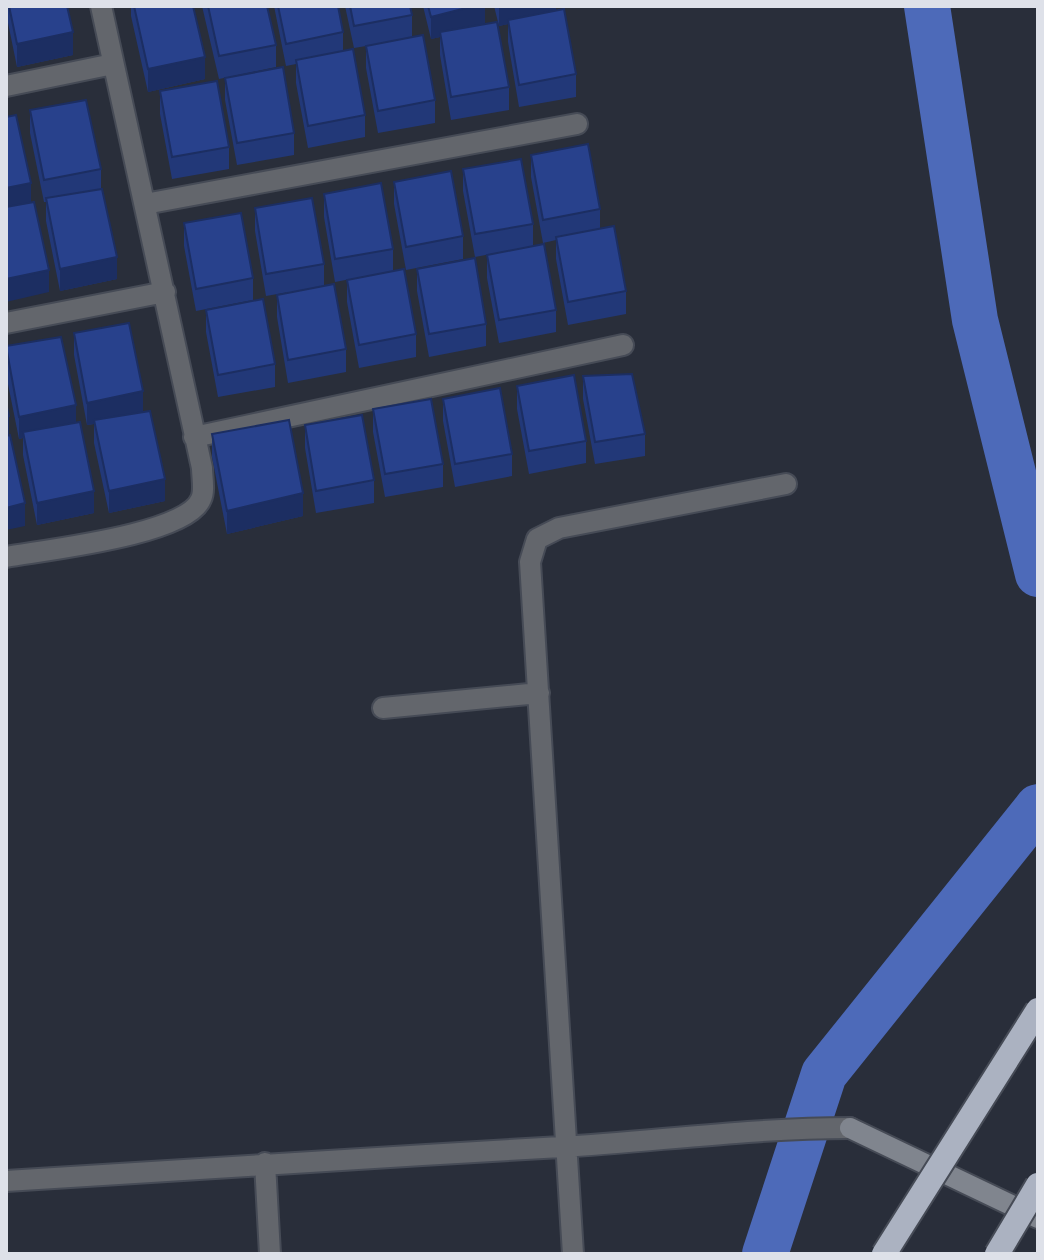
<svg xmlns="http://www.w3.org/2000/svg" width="1044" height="1260" font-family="Karla,sans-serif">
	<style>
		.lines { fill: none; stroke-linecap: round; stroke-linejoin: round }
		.canal { stroke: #4d6ab9; stroke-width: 46 }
		.street-casing { stroke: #464b56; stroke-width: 24 }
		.secondary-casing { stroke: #464b56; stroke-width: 24 }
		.street { stroke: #63666c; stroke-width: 20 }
		.secondary { stroke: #80858e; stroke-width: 20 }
		.highway-bridge-casing { stroke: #464b56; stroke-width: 28; stroke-linecap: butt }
		.highway-bridge { stroke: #abb2c1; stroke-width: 24 }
		.wall { fill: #223878 }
		.shaded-wall { fill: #1c2e62 }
		.building { fill: #28418c; stroke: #1c2e62; stroke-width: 2 }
	</style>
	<rect width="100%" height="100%" fill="#292e3a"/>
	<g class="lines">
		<!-- canal -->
		<path class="canal" d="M927,6L975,320L1038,574
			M765,1254L824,1074L1038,807"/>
		<defs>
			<path id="street" d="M6,86L113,64
				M145,204L577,124
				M6,323L165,292
				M194,437L623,345
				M6,557C44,550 187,535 201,499C205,491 202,477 202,468L101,6
				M383,708L539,693
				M265,1163L270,1254
				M6,1181C191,1168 376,1158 561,1147C658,1141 753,1128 850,1128
				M573,1254L530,562L537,539L559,528L786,484"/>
			<path id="secondary" d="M850,1128L1038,1218"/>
		</defs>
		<!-- street casing -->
		<use href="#street" class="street-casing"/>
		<!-- secondary casing -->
		<use href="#secondary" class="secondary-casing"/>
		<!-- street -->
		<use href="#street" class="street"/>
		<!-- secondary -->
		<use href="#secondary" class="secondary"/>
		<defs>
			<path id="highway-bridge" d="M884,1254L1038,1010
				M997,1254L1038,1185"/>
		</defs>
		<!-- highway-bridge casing -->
		<use href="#highway-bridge" class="highway-bridge-casing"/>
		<!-- highway-bridge -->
		<use href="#highway-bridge" class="highway-bridge"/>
	</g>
	<!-- wall -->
	<path class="wall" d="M6,6H67L73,55L17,67L6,13Z
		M131,6H193L205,79L148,92L131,16Z
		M202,6H267L276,45V67L219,79Z
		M274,6H338L343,32V51L365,115V137L308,148L296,83V64L286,66Z
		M345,6H410L412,15V37L435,100V123L378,133L366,68V46L354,48Z
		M423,6H485V24L509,87V110L451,120L440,55V37L431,39Z
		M494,6H556V11L576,74V97L519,107L508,42V24L499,26Z
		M225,78L294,133V155L237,165L225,100Z
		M160,91L229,147V169L172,179L160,114Z
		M30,110L101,169V189L117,279L60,291L46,221V202H44L30,133Z
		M531,155L600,209V229L626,291V314L568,325L556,259V240L543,243L531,177Z
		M463,169L533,224V246L475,257L463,191Z
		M394,182L463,236V259L406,270L394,204Z
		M324,194L393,249V271L335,282L324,217Z
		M255,208L324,264V286L346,349V372L288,383L277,317V295L289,292L266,296L255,231Z
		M184,223L253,278V300L196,311L184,246Z
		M487,255L556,310V332L499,343L487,278Z
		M417,269L486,324V346L429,357L417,291Z
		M347,280L416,334V357L359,368L347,302Z
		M206,310L275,364V387L218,397L206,332Z
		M74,333L143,412L165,501L109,513L94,443V424L87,425L74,355Z
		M6,346L76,423L94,513L37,525L23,455V438L19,439L6,374Z
		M583,376L645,434V456L595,464L583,399Z
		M517,386L586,441V463L529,474L517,409Z
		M443,399L512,454V476L455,487L443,421Z
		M373,409L443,464V487L385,497L373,432Z
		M305,425L374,480V503L316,513L305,448Z
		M212,434L303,516L227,534L212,457Z"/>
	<!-- shaded-wall -->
	<path class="shaded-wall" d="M474,6H485V26L440,32V37L431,39V17Z
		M499,6H556V13L508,20V24L499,26Z
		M73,32V55L17,67V44Z
		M205,57V79L148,92V69Z
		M31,183V206L6,211V188Z
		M117,257V279L60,291V269Z
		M49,270V292L6,302V279Z
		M143,391V413L94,420V424L87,425V403Z
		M76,405V427L23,432V438L19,439V417Z
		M9,416V439H6V417Z
		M165,479V501L109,513V491Z
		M94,491V513L37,525V503Z
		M303,493V516L227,534V511Z
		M25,503V526L6,530V508Z"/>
	<!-- building -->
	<path class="building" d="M9,6H67L73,32L17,44Z
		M134,6H193L205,57L148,69Z
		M208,6H267L276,45L219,56Z
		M278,6H338L343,32L286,44Z
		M350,6H410L412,15L354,26Z
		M428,6H474L431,17Z
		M564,9L576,74L519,85L508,20Z
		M497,22L509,87L451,97L440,32Z
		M423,35L435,100L378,111L366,46Z
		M353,49L365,115L308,126L296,60Z
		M283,67L294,133L237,143L225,78Z
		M217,81L229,147L172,157L160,91Z
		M86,100L101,169L44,180L30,110Z
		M16,115L31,183L6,188V117Z
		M588,144L600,209L543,220L531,155Z
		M521,159L533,224L475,234L463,169Z
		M451,171L463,236L406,247L394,182Z
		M381,183L393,249L335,259L324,194Z
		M102,189L117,257L60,269L46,198Z
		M312,198L324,264L266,274L255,208Z
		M34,202L49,270L6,279V207Z
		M241,213L253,278L196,289L184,223Z
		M614,226L626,291L568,302L556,237Z
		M544,244L556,310L499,320L487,255Z
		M475,258L486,324L429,334L417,269Z
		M404,269L416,334L359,345L347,280Z
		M334,284L346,349L288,360L277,295Z
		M263,299L275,364L218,375L206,310Z
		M129,323L143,391L87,403L74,333Z
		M61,337L76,405L19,417L6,346Z
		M632,374L645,434L595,442L583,376Z
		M574,375L586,441L529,451L517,386Z
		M500,388L512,454L455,464L443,399Z
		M431,399L443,464L385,474L373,409Z
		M6,403L9,416L6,417Z
		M150,411L165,479L109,491L94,420Z
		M362,415L374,480L316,491L305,425Z
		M289,420L303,493L227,511L212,434Z
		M80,422L94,491L37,503L23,432Z
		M10,435L25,503L6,508V436Z"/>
	<!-- border -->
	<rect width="1044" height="1260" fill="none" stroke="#dee1e9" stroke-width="16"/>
</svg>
